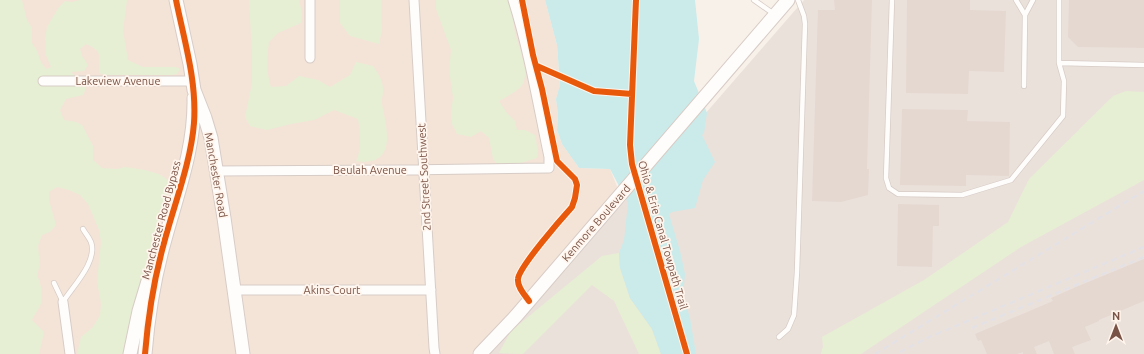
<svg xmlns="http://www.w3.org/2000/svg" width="1144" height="354" font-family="Ubuntu,sans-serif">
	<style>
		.residential { fill: #f4e4d8 }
		.industrial { fill: #ebe1db }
		.green { fill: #e6efd3 }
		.water { fill: #caebea }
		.building { fill: #e5d8d1 }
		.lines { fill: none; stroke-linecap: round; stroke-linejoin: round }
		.lane-casing { stroke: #d7ccc6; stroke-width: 6 }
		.street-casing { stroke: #d7ccc6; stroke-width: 11 }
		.secondary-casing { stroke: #d8ccc6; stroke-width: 15 }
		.lane { stroke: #fefdfc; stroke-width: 4.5 }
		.street { stroke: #fefdfc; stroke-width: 9 }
		.secondary { stroke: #fefdfc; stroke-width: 13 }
		.rail { stroke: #e4e1e5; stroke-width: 2.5; stroke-dasharray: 6 4; stroke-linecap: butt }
		.cycleway-casing { stroke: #fff5ec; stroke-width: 8 }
		.cycleway { stroke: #e8590c; stroke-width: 6 }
		.labels { text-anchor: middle; stroke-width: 3.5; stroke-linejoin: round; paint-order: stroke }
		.street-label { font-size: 11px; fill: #7a5347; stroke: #fff5ec }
	</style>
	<rect width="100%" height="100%" fill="#f8f1ea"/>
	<!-- residential -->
	<path class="residential" d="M0,0H545L557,45L560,85L556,99L558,115L557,130L562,144L579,168L610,169L620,194L480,354H0Z"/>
	<!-- industrial -->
	<path class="industrial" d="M804,0H1144V354H481L678,145Z"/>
	<!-- green -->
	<path class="green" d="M0,0H22L27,20L32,28V43L37,51L41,62L46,69L51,67L46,55L45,38L47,27L59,7L65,1L72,2L80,0H127L123,31L128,60L143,67H175L179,68V71L177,74L171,75H106L99,73C98,55 104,52 86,44L80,49L82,56L88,65L84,71L71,72L86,88L83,95L66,99L60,110L64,120L76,122L82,125L93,146V160L102,168L117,169L125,167L145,170L159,174L168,180L170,186L141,283L125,354H77L81,337L93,327L100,315L101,304L97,281L101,242L99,230L88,204L80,195L69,190L57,187L49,192V200L56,225L50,232L42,235L38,246L40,265L37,275C41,284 43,294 41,303C40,308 34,315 32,320L44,332L39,354H0Z
		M249,0H299L302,13L301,23L278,33L269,42C267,58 266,72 271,87L286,86L299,76L318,80L330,87L350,75L356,62L373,66C378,73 384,82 383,92C383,96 381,99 382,104C385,121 396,156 371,161C365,162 362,162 356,161C362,149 360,132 358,119L334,110L314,120L291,124L267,130L250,126L245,117L252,83V53Z
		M340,0H382L381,3L382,29L379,44L350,36L340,23Z
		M436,0H509C513,11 513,22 515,33C518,47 531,72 522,85C517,92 507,96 499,101L507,113L515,121L517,130H525L535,135L538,151L537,158L517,164H497L493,159L489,138L481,131L471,137L457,134L452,124L451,113L453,98L449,70L451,50L436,9Z
		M1126,91L1144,92V180L1021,247L861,354H821L823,346L822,337L924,280L1008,222L1029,179L1113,96Z
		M619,253L620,268L630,298L652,329L661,354H639L614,301L592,285L523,354L499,353L511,331L602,256Z"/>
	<!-- water -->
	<path class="water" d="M545,0H695L699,39L694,81L707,113L704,133L702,135L715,162L703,180L695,208L672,212L669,214L680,251L685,274L683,295L690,318L696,354H661L652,329L630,298L620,268L619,253L624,240L628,203L610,169L579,168L562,144L557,130L558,115L556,99L560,85L557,45Z"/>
	<!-- building -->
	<path class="building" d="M834,0H872L867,169H869L868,195L841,202L812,201L818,10H835Z
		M907,0H970V10L1006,11L1004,72L969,71L968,94L906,93Z
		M1069,0H1144V48L1078,47L1068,37Z
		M902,109L968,110L967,121L1010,122L1009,176L966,175V186L900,185Z
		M898,204L939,205V226H933L932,267L897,266Z
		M1144,259V301L1099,320V321L1085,327L1091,340L1072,347L1075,354H1054L1049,341L1034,347L1037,354H1023V352L1017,354H987L981,340L978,341L975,334L1053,301L1051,298L1076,287Z"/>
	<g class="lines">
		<defs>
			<path id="lane" d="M754,0L774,14
				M892,0L886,178L889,188L898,194L962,195L1011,180L1063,116L1064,81L1059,63V0
				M1016,0L1025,15
				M1059,63L1144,65
				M1024,86L1025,15L1033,0
				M54,283L63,302
				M63,302C72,287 98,262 91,242C89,237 85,233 83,229
				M779,337L788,329L794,315L797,272L805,24L804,16L798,0"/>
			<path id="street" d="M414,0L434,348L435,354
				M310,58V0
				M43,81H193
				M216,171L403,170L549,168V157C538,105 529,51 513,0
				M234,290H431
				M63,302L70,354"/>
			<path id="secondary" d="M176,0L190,64L194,90L205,118L211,138L224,218L243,354
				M130,354L139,311L148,281
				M145,354C148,317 154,279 164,243C177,194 195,149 194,98
				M480,354L516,316L788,0"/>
		</defs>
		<!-- lane casing -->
		<use href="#lane" class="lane-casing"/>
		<!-- street casing -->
		<use href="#street" class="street-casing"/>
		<!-- secondary casing -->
		<use href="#secondary" class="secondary-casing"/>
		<!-- lane -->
		<use href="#lane" class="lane"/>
		<!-- street -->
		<use href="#street" class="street"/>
		<!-- secondary -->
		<use href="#secondary" class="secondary"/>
		<!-- rail -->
		<path class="rail" d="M972,328L1144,257
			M900,352L927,338L1144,247
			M875,354L1144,191"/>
		<defs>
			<path id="cycleway" d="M522,0L533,55L542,89L557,161L575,179L577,185L575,198L572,207C562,218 519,267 518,279C517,287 525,295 529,301
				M636,0L630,145L632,164L687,354
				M537,66L594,91L632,94
				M145,354C148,317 154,279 164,243C174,205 191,162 194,123C197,81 184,40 176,0"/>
		</defs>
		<!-- cycleway casing -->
		<use href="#cycleway" class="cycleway-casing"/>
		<!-- cycleway -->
		<use href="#cycleway" class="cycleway"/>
	</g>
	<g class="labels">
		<!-- street labels -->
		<g class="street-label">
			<text x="118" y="85">Lakeview Avenue</text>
			<text x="370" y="174">Beulah Avenue</text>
			<text transform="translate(216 175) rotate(80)" y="4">Manchester Road</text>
			<text transform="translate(424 177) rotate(-93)" y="4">2nd Street Southwest</text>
			<text transform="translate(161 220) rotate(-75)" y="4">Manchester Road Bypass</text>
			<text transform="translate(596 223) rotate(-49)" y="4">Kenmore Boulevard</text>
			<text transform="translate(663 235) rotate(74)" y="4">Ohio &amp; Erie Canal Towpath Trail</text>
			<text x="332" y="294">Akins Court</text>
		</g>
	</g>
	<!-- north arrow -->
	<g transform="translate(1116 326)" stroke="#fff5ec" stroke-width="3" paint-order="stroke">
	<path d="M0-3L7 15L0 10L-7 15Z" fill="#7a5347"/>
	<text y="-6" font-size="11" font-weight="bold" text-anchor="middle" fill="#7a5347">N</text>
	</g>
</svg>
